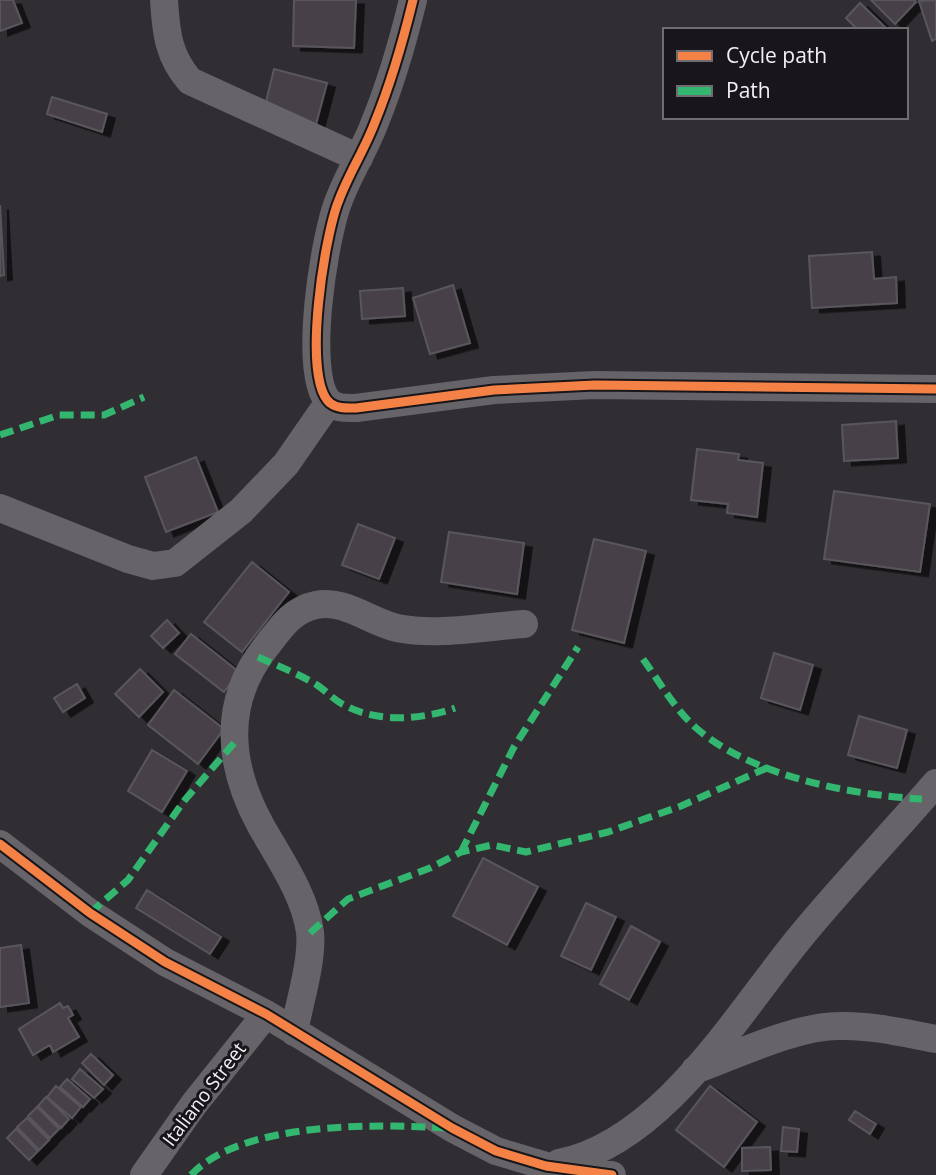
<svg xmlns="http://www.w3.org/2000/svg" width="936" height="1175" font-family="'Open Sans',sans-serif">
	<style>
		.building { fill: #47414a; stroke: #59575b; stroke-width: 2; filter: url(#shadow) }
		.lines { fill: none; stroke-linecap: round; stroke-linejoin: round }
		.street { stroke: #666468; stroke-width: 28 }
		.quiet { stroke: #33b770; stroke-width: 7; stroke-dasharray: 14 7; stroke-linecap: butt }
		.cycleway-casing { stroke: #18161a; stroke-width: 13 }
		.cycleway { stroke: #f48246; stroke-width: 9 }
		.labels { text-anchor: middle; stroke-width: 6; stroke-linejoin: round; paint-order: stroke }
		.street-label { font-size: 19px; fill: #f3f0f5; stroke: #18161a }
	</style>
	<defs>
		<filter id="shadow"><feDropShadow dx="8" dy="4.5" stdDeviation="0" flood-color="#0009"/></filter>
	</defs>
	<rect width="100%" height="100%" fill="#312e33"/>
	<!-- building -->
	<path class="building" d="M0,0H13L22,23L0,31Z
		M294,0H356L354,48L293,46Z
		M871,0H914L916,2L895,24Z
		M936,0V39L932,41L919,1Z
		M860,3L888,30H858L846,18Z
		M274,69L327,83L315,128L263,114Z
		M52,97L107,114L102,132L47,114Z
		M0,205L4,275L0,276Z
		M872,252L874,279L896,277L897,303L812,308L809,256Z
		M453,285L470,343L430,354L413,298Z
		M403,288L405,316L362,319L360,291Z
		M896,421L898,458L844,461L842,425Z
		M697,449L739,454L738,460L763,463L757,517L727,513L728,504L691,500Z
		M196,457L218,512L166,532L145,477Z
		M834,491L930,504L920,572L824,559Z
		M358,524L395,538L379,579L342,565Z
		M449,532L524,543L517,594L441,582Z
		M594,539L646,551L624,643L572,630Z
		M252,562L289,592L242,652L204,622Z
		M167,620L179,633L163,648L151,636Z
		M191,634L239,672L224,692L175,654Z
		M774,653L813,665L800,710L761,698Z
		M140,669L163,692L139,717L115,694Z
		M77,684L85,698L63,712L54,698Z
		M174,690L224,729L198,764L148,725Z
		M859,716L907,730L897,768L848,755Z
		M152,750L187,771L162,812L128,791Z
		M483,858L538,887L507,945L453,916Z
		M147,890L221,937L210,954L136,908Z
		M586,903L616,917L591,970L561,956Z
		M631,926L660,942L629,1000L600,984Z
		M21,945L29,1003L0,1007V948Z
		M60,1003L63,1008L68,1006L73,1015L68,1018L79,1037L53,1052L50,1045L33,1055L19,1029Z
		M91,1054L113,1075L104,1085L82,1063Z
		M80,1069L103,1089L94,1098L72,1079Z
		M67,1079L90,1099L83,1107L60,1087Z
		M56,1086L81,1107L72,1118L47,1097Z
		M710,1086L757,1122L724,1167L676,1130Z
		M46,1097L69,1119L61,1128L38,1106Z
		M37,1107L59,1129L50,1138L28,1116Z
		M855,1111L876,1124L870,1134L849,1120Z
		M27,1118L49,1140L39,1150L17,1127Z
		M783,1127L799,1129L797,1152L781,1151Z
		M16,1129L38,1151L29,1160L7,1138Z
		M770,1147L771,1170L742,1171V1148Z"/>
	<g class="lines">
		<!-- street -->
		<path class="street" d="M164,0C166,32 168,56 190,81L359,158
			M413,0C403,41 391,83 375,122C365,149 349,173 339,200C325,233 301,378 330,403C338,409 347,408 356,408L494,390L595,385L936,389
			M0,508L128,559L153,566L175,563L241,511L286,464L329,402
			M0,844L90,913L165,962L266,1014L452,1128L496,1151L546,1166L612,1175
			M294,1032C299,1004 313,960 310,932C305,895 279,858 261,826C228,766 222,703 265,648C280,629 291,610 316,605C345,599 370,622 397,628C437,636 483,627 524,624
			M695,1070C737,1055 795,1026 839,1026C872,1025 904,1033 936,1039
			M559,1163C664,1142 738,1012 802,935C845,883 892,834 936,783
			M144,1175L194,1104L266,1014"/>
		<!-- quiet -->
		<path class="quiet" d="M0,435L59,415H104L144,397
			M258,657C278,666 299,674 317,685C326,691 334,700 344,705C378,723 421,720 455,708
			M643,659C659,681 674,708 695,727C750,776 851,795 922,799
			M461,852L514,747L578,647
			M90,913L128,880L184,801L234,743
			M310,933L348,899L430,868L461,852L492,845L526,852L608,832L681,806L769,767
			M191,1175C242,1121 376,1124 446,1128"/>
		<defs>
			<path id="cycleway" d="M413,0C403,41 391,83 375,122C365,149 349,173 339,200C325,233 301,378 330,403C338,409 347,408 356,408L494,390L595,385L936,389
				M0,844L90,913L165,962L266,1014L452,1128L496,1151L546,1166L612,1175"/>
		</defs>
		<!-- cycleway casing -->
		<use href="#cycleway" class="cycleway-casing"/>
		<!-- cycleway -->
		<use href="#cycleway" class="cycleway"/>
	</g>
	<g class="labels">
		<!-- street labels -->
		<g class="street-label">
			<text transform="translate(204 1094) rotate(-53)" y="7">Italiano Street</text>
		</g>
	</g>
	<!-- legend -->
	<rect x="663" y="28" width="245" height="91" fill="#18161a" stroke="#706d72" stroke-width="2"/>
	<rect x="677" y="51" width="35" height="10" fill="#f48246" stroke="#706d72" stroke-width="2"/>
	<text x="726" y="63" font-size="21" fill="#f3f0f5">Cycle path</text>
	<rect x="677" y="86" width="35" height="10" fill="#33b770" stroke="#706d72" stroke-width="2"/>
	<text x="726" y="98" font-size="21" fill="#f3f0f5">Path</text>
</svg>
